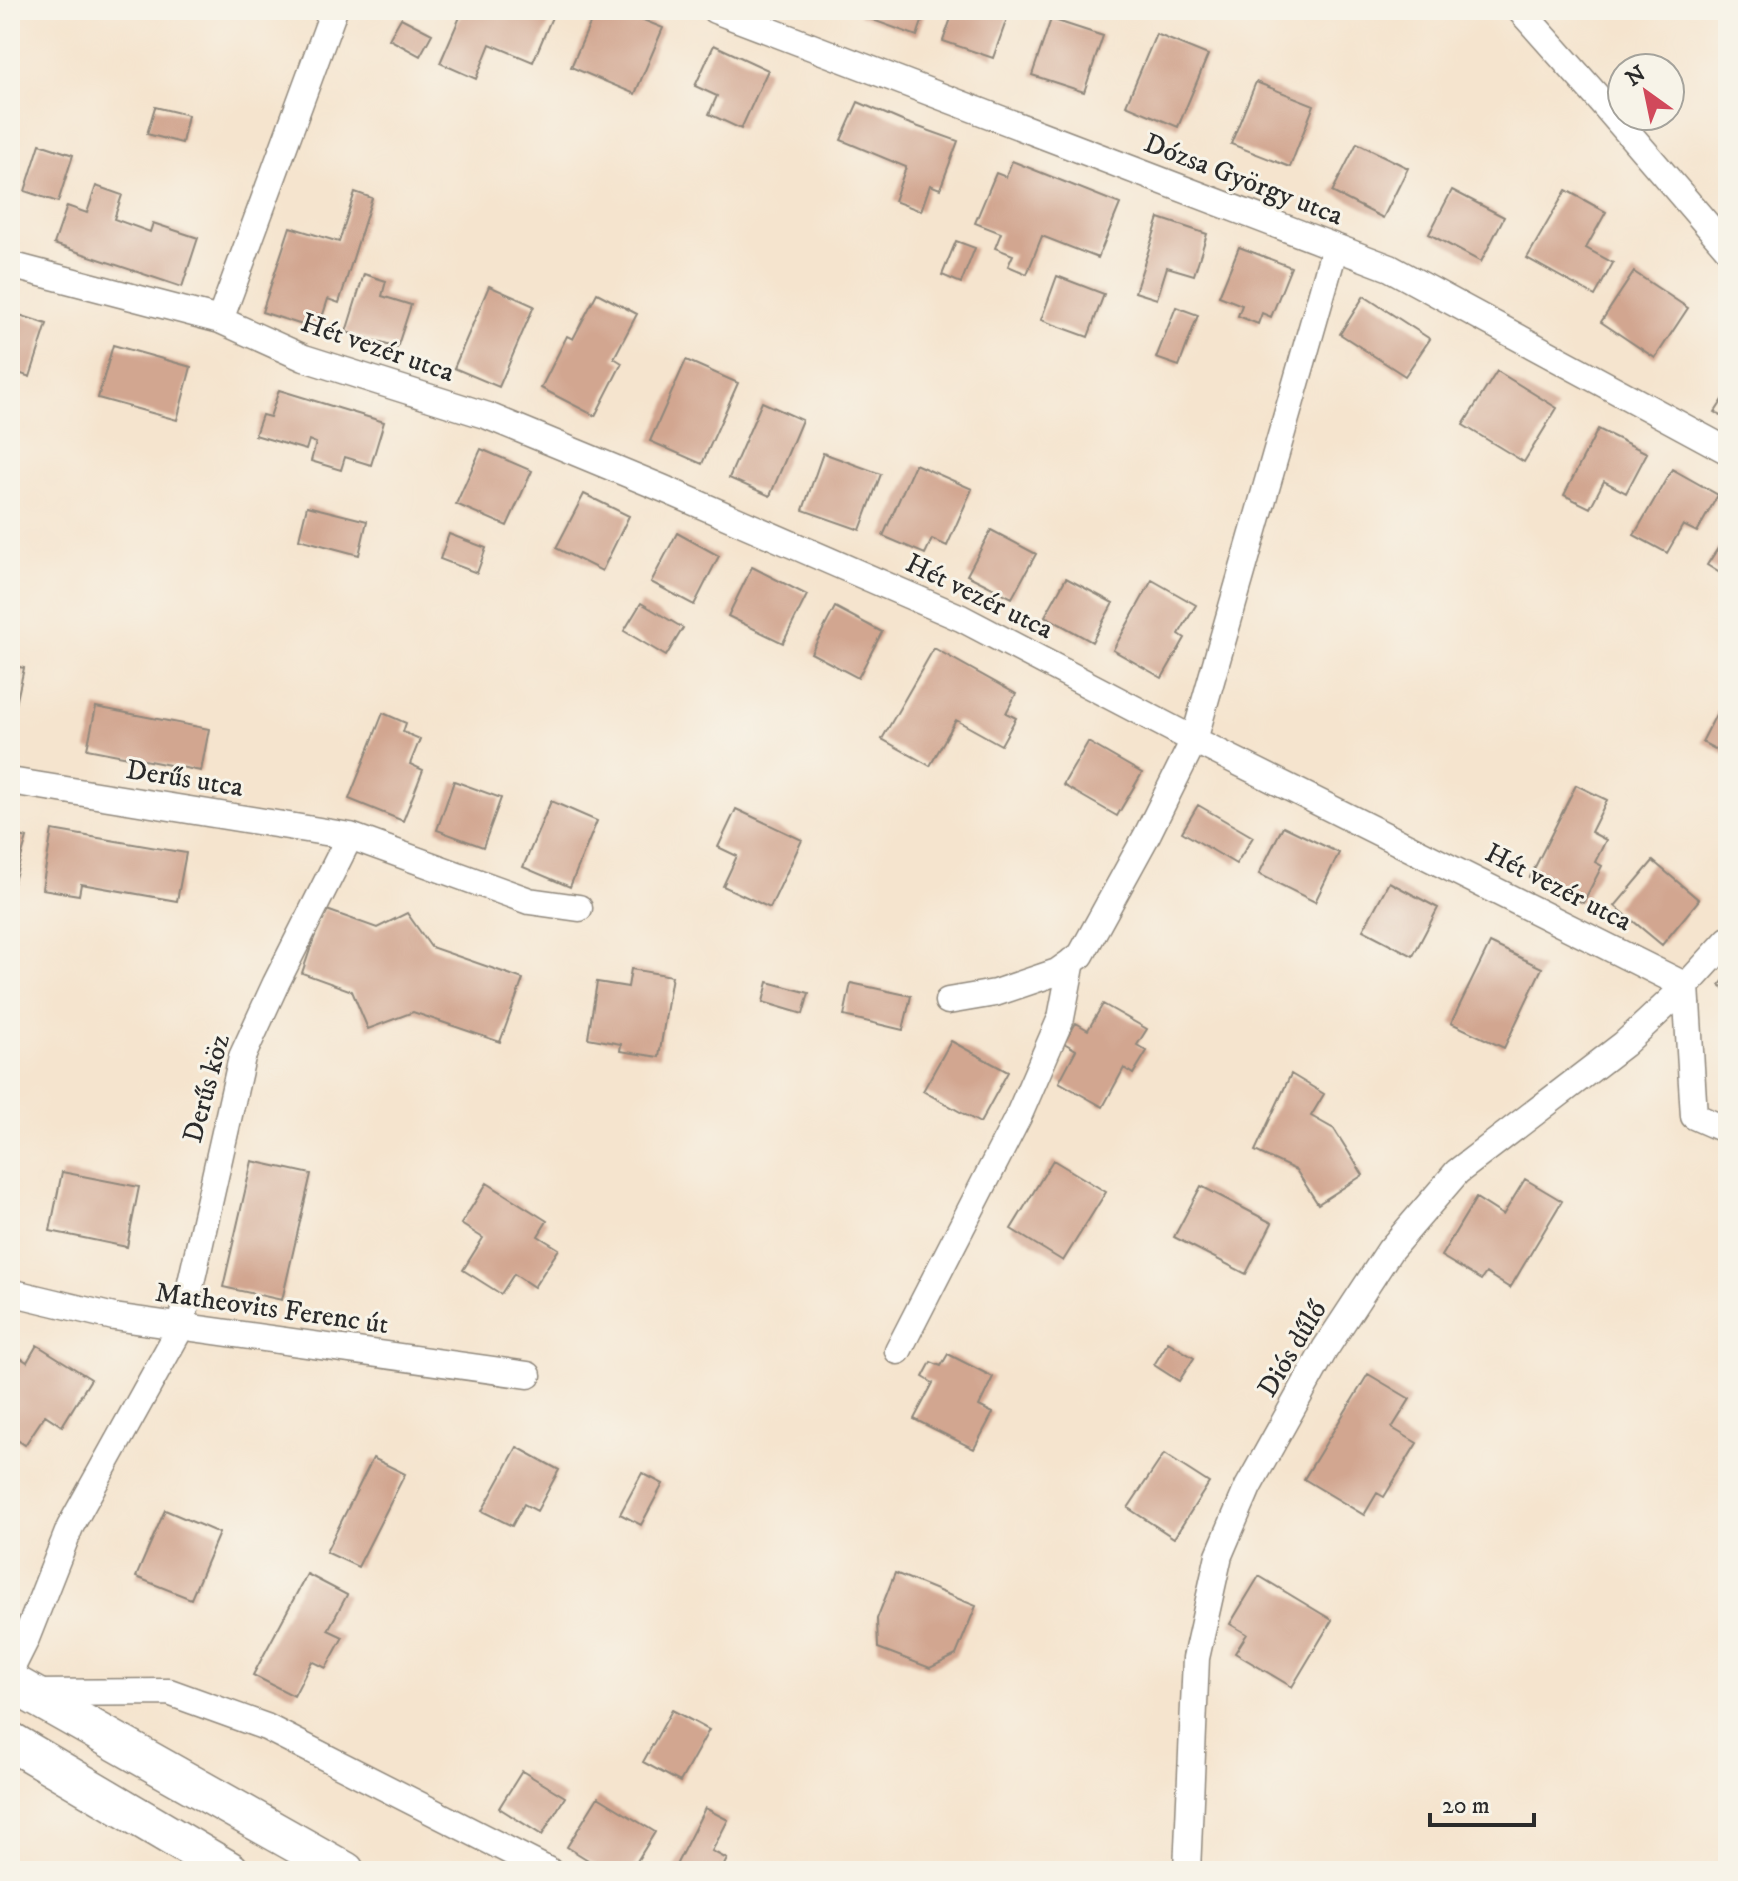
<svg xmlns="http://www.w3.org/2000/svg" width="1738" height="1881" font-family="'IM FELL DW Pica',serif">
	<style>
		.building { fill: #d2a690 }
		.lines { fill: none; stroke-linecap: round; stroke-linejoin: round }
		.street-casing { stroke: #90887c; stroke-width: 29 }
		.secondary-casing { stroke: #90887c; stroke-width: 41 }
		.street { stroke: #fff; stroke-width: 26 }
		.secondary { stroke: #fff; stroke-width: 38 }
		.labels { text-anchor: middle; stroke-width: 6; stroke-linejoin: round; paint-order: stroke }
		.street-label { font-size: 28px; fill: #2b2b2b; stroke: #f7f3e8 }
	</style>
	<rect width="100%" height="100%" fill="#f7f3e8"/>
	<filter id="ink" filterUnits="userSpaceOnUse"><feTurbulence type="fractalNoise" baseFrequency=".0125" numOctaves="2"/><feDisplacementMap in="SourceGraphic" scale="16" xChannelSelector="R" yChannelSelector="G"/><feConvolveMatrix kernelMatrix="1 2 1 2 8 2 1 2 1" color-interpolation-filters="sRGB"/></filter>
	<filter id="wash" filterUnits="userSpaceOnUse"><feTurbulence type="fractalNoise" baseFrequency=".006" numOctaves="4" result="noise"/><feDisplacementMap in="SourceGraphic" scale="32" xChannelSelector="R" yChannelSelector="G"/><feGaussianBlur stdDeviation="1.8" result="paint"/><feColorMatrix in="noise" values="0 0 0 0 0 0 0 0 0 0 0 0 0 0 0 0 0 1.4 0 .05"/><feComposite in="paint" operator="in"/></filter>
	<g filter="url(#wash)">
		<rect width="100%" height="100%" fill="#f5e4ce"/>
		<g id="blocks">
			<!-- building -->
			<path class="building" d="M463,10H555L533,62L490,44L476,79L440,63Z
				M596,10H619L663,28L635,94L571,67Z
				M861,10H926L917,36L859,15Z
				M954,10H1010L993,58L943,41Z
				M401,18L432,34L420,56L389,39Z
				M1051,19L1103,36L1084,92L1032,75Z
				M1156,34L1208,55L1178,127L1126,105Z
				M714,45L768,70L741,129L709,114L717,96L695,86Z
				M1256,82L1314,105L1290,167L1231,144Z
				M858,102L902,121L958,141L940,189L930,185L921,211L894,201L906,167L841,140Z
				M155,107L188,115L182,143L147,134Z
				M1357,143L1408,168L1383,218L1332,192Z
				M40,144L73,155L58,202L25,191Z
				M1012,161L1120,204L1098,258L1042,236L1027,274L1008,266L1013,255L995,248L1001,233L975,223L996,173L1006,177Z
				M96,186L122,195L114,219L150,232L153,223L198,238L182,287L54,244L67,206L87,213Z
				M1452,190L1504,217L1481,262L1429,234Z
				M1566,190L1606,212L1586,248L1613,263L1595,296L1527,258Z
				M355,192L372,198L339,303L328,299L318,330L262,312L290,227L339,242Z
				M1159,218L1207,234L1194,275L1167,267L1157,299L1135,292Z
				M956,241L975,248L961,283L942,275Z
				M1239,247L1291,267L1271,317L1262,313L1258,324L1238,316L1242,305L1219,296Z
				M1634,272L1688,308L1655,358L1601,322Z
				M364,274L386,281L382,296L411,305L397,348L346,332Z
				M1057,276L1104,294L1088,337L1041,320Z
				M489,286L534,306L499,387L454,368Z
				M597,293L637,314L614,358L622,363L595,416L541,388L567,336L573,339Z
				M1364,296L1430,339L1405,376L1340,334Z
				M1176,307L1198,315L1179,366L1156,358Z
				M10,312L47,324L30,377L10,370Z
				M113,345L191,367L177,420L98,398Z
				M686,360L738,383L702,464L650,441Z
				M1497,371L1557,408L1524,462L1463,425Z
				M279,390L384,422L371,465L345,457L341,470L311,461L316,443L309,440L306,450L255,435L262,415L270,417Z
				M1728,392V420L1715,412Z
				M762,402L802,420L770,496L729,478Z
				M1598,429L1647,453L1626,493L1604,481L1590,508L1564,495Z
				M481,449L532,471L507,526L456,504Z
				M823,453L881,474L860,530L803,510Z
				M915,464L972,489L947,546L932,539L925,554L883,536Z
				M1672,469L1718,495L1697,532L1683,525L1667,553L1634,535Z
				M584,494L629,516L602,571L556,548Z
				M307,506L367,521L359,555L299,539Z
				M991,530L1036,554L1012,598L967,575Z
				M677,533L719,556L694,605L651,582Z
				M1728,533V578L1707,565Z
				M449,534L486,548L477,573L440,559Z
				M752,567L807,595L783,643L728,616Z
				M1066,578L1113,603L1092,642L1045,616Z
				M1152,580L1196,605L1179,634L1185,638L1162,678L1113,650Z
				M641,603L683,628L666,656L624,631Z
				M835,607L882,632L858,678L811,653Z
				M934,648L1016,694L1006,713L1016,718L1001,745L956,720L930,766L882,739Z
				M10,665L24,668L11,727L10,726Z
				M1728,691V756L1702,742Z
				M96,707L209,729L201,771L87,749Z
				M383,713L406,723L403,732L420,739L410,764L423,770L403,821L349,799Z
				M1088,742L1142,773L1117,816L1063,785Z
				M454,781L501,798L483,847L437,830Z
				M1576,785L1607,800L1591,832L1606,840L1595,862L1602,866L1583,903L1530,877Z
				M551,801L597,821L570,887L523,867Z
				M1198,805L1253,837L1236,864L1182,832Z
				M736,809L802,840L770,908L723,886L737,856L718,847Z
				M1283,826L1339,853L1315,902L1259,874Z
				M52,830L186,853L177,901L81,884L79,895L42,889Z
				M10,833L27,838L11,891H10Z
				M1653,861L1699,900L1662,945L1615,906Z
				M1389,882L1438,908L1413,956L1363,930Z
				M324,909L377,928L407,913L431,947L523,979L500,1042L413,1012L368,1029L352,991L302,973Z
				M1490,943L1542,968L1504,1048L1451,1023Z
				M631,969L672,976L659,1057L620,1051L621,1044L588,1038L597,982L628,987Z
				M1728,975V992L1720,985Z
				M768,982L809,993L803,1014L763,1002Z
				M851,983L911,996L903,1030L844,1016Z
				M1103,1004L1147,1029L1137,1045L1147,1051L1133,1074L1124,1068L1103,1107L1059,1082L1076,1050L1064,1043L1076,1023L1088,1030Z
				M951,1041L1008,1072L980,1123L923,1091Z
				M1291,1074L1324,1094L1311,1116L1334,1129L1363,1175L1318,1204L1296,1170L1255,1151Z
				M1053,1160L1106,1192L1063,1261L1011,1229Z
				M252,1161L311,1174L282,1300L223,1287Z
				M62,1172L139,1187L127,1247L50,1231Z
				M1525,1179L1562,1201L1510,1288L1486,1273L1481,1280L1441,1256L1476,1198L1503,1215Z
				M487,1183L547,1221L538,1236L559,1249L534,1287L514,1274L501,1294L463,1270L483,1238L461,1224Z
				M1201,1186L1272,1223L1246,1274L1174,1237Z
				M1168,1342L1194,1358L1179,1381L1154,1365Z
				M37,1345L91,1379L62,1426L45,1415L25,1445L10,1435V1351L27,1362Z
				M948,1354L993,1377L979,1406L993,1413L974,1449L914,1419L933,1383L923,1377L931,1362L941,1366Z
				M1368,1374L1410,1399L1392,1428L1417,1443L1384,1497L1377,1493L1364,1515L1304,1479Z
				M517,1447L559,1470L537,1511L524,1504L512,1526L482,1511Z
				M1164,1454L1209,1483L1174,1538L1128,1508Z
				M373,1458L405,1474L358,1567L326,1552Z
				M642,1473L663,1484L641,1525L620,1514Z
				M165,1510L219,1533L191,1599L136,1577Z
				M895,1573L976,1606L956,1655L930,1668L878,1648L877,1619Z
				M307,1574L347,1595L328,1630L343,1637L326,1668L312,1661L294,1696L253,1675Z
				M1259,1576L1332,1620L1292,1687L1235,1653L1247,1634L1230,1624Z
				M672,1710L709,1730L680,1782L643,1762Z
				M522,1771L565,1797L542,1835L499,1808Z
				M598,1797L655,1832L631,1871H606L567,1847Z
				M705,1808L728,1820L712,1851L727,1859L721,1871H673Z"/>
		</g>
	</g>
	<g filter="url(#ink)">
		<use href="#blocks" fill-opacity="0" stroke="#90887c" stroke-width="2"/>
		<g class="lines">
			<defs>
				<path id="street" d="M715,10L1390,268L1728,451
					M1520,10L1594,93L1728,249
					M10,265L220,320L304,358L488,416L662,488L961,618L1194,740L1686,986L1624,1044L1457,1172L1390,1250L1325,1349L1248,1487L1219,1555L1196,1658L1187,1871
					M220,320L334,10
					M10,781L350,836L529,901L579,908
					M1728,940L1686,986L1694,1116L1728,1131
					M948,1001L995,993L1057,972L1081,955L1147,835L1194,740L1335,247
					M10,1292L114,1317L528,1375
					M898,1351L1018,1117L1061,1018L1072,961
					M10,1671L25,1641L70,1527L181,1327L242,1057L276,983L350,836
					M33,1693L169,1692L266,1727L549,1871"/>
				<path id="secondary" d="M10,1682L345,1871
					M10,1741L230,1871"/>
			</defs>
			<!-- street casing -->
			<use href="#street" class="street-casing"/>
			<!-- secondary casing -->
			<use href="#secondary" class="secondary-casing"/>
			<!-- street -->
			<use href="#street" class="street"/>
			<!-- secondary -->
			<use href="#secondary" class="secondary"/>
		</g>
	</g>
	<g class="labels">
		<!-- street labels -->
		<g class="street-label">
			<text transform="translate(1244 178) rotate(21)" y="10">Dózsa György utca</text>
			<text transform="translate(378 346) rotate(19)" y="10">Hét vezér utca</text>
			<text transform="translate(980 595) rotate(26)" y="10">Hét vezér utca</text>
			<text transform="translate(185 777) rotate(9)" y="10">Derűs utca</text>
			<text transform="translate(1559 886) rotate(27)" y="10">Hét vezér utca</text>
			<text transform="translate(205 1088) rotate(-75)" y="10">Derűs köz</text>
			<text transform="translate(272 1307) rotate(8)" y="10">Matheovits Ferenc út</text>
			<text transform="translate(1291 1348) rotate(-59)" y="10">Diós dűlő</text>
		</g>
	</g>
	<!-- margin -->
	<rect width="1738" height="1881" fill="none" stroke="#f7f3e8" stroke-width="40"/>
	<!-- north arrow -->
	<g transform="translate(1646 92) rotate(327)"><circle r="38" fill="#f7f3e8" stroke="#a5a39c" stroke-width="2"/>
	<path d="M0-6L14 30L0 20L-14 30Z" fill="#d1495b"/>
	<text y="-12" font-size="22" font-weight="bold" text-anchor="middle" fill="#2b2b2b">N</text>
	</g>
	<!-- scale -->
	<path d="M1430 1813v12h104v-12" fill="none" stroke="#2b2b2b" stroke-width="4"/>
	<text x="1442" y="1813" font-size="24" fill="#2b2b2b" stroke="#f7f3e8" stroke-width="6" paint-order="stroke">20 m</text>
</svg>
